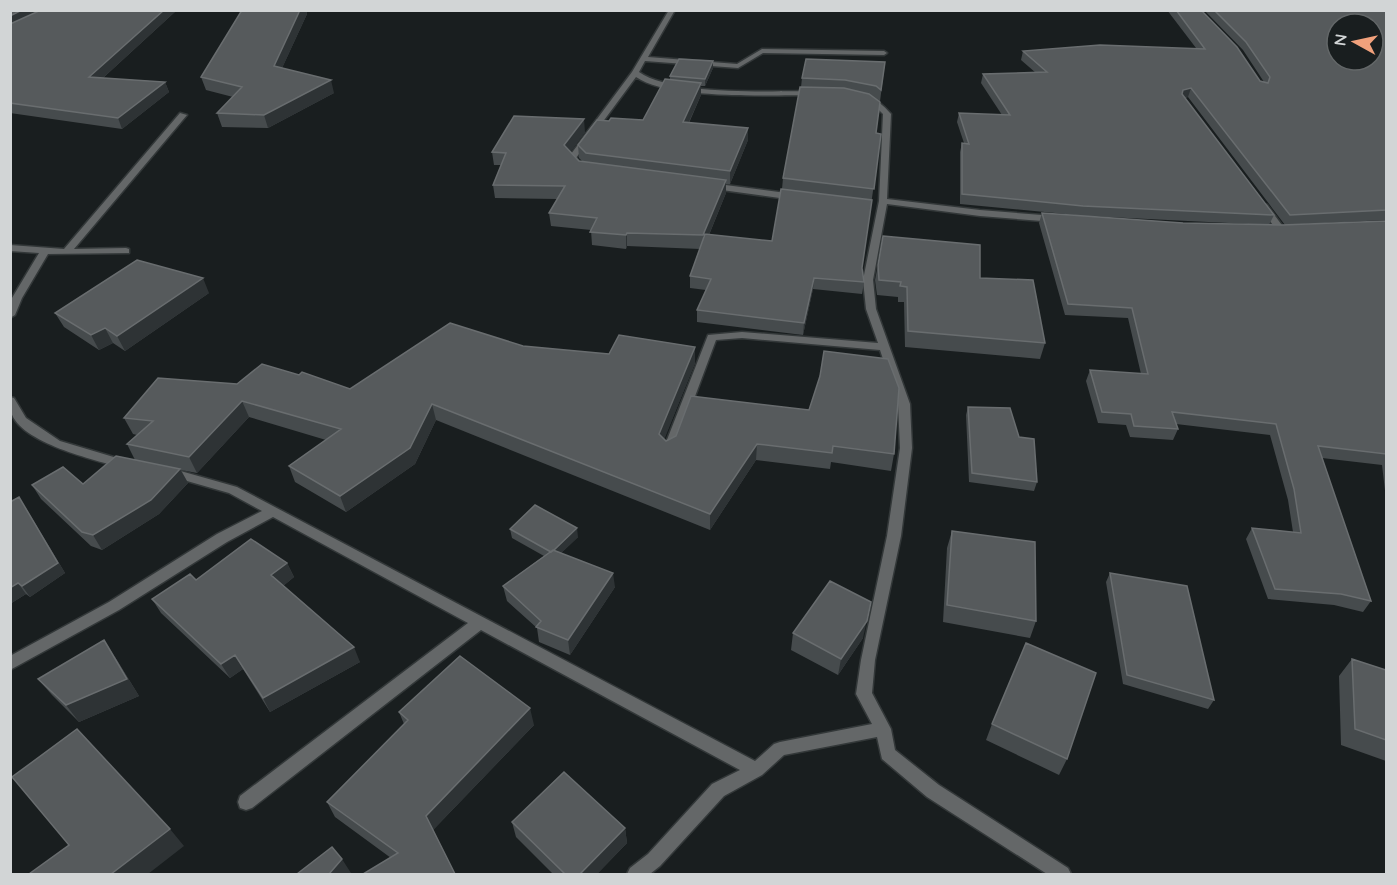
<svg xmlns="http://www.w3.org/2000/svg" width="1397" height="885" font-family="Quicksand,sans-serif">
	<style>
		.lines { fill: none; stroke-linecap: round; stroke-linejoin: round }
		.street-casing { stroke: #333839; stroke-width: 3 }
		.street { fill: #646768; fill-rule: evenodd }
		.wall { fill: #464b4d }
		.shaded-wall { fill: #2e3335 }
		.building { fill: #565a5c; stroke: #696d6f; stroke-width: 1.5; fill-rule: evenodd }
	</style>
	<rect width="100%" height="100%" fill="#191e1f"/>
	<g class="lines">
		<defs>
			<path id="street" d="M669,10H675L648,57L737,64L762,49L884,51L887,53L884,55L763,53L738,68L645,61L639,72C673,96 772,91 815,91L819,93L815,95C773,95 669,100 636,77L576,158L585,168L578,170L568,158L632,72Z
				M862,97C875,97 883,105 891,114L887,199L980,210L1055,216L1060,219L1055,222L980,216L887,204L873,280L876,309L910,404L912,448L901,536L875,660L872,693L891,729L895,750L939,785L1068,868L1071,874H1047L927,797L882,759L877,737L784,755L762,775L724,796L660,866L650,874H627L630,868L648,854L712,784L740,770L481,630L252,808L246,810L240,808L238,802L240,796L468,623L273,517L227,542L119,610L10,670V656L109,602L217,534L262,511L229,493L166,475L164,472L166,469L170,468L237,487L755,761L774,744L780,742L872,724L856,694L861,660L887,536L900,448L898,404L880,350L742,338L716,340L675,450L669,454L663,450L708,335L742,332L878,343L866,309L863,280L879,201L883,114L876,107L862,101Z
				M180,113L187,115L74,249L126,248L129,249V253L48,254L22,298L15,315L10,318L12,298L39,253L10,251V245L64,249Z
				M710,183L794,194L798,197L794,200L707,188V184Z
				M1264,204L1267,205L1284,228V232H1278L1260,207Z
				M10,397L14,398L26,418L60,441L127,461L129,464L123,468C95,460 20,443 11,412C9,408 10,402 10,397Z"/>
		</defs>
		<!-- street casing -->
		<use href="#street" class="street-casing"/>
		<!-- street -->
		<use href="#street" class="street"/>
	</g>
	<!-- wall -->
	<path class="wall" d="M10,10H177L103,78L165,82L169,92L122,129L10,113Z
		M242,10H306L307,14L282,68L334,93L268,128L222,127L217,113L233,97L206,90L201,77Z
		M1167,10H1201L1260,81L1264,82L1243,50L1204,10H1386V220L1285,225L1188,97L1185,98L1274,215L1269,225L1087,216L1183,223L1282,225L1386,221V499L1382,465L1322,458L1371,601L1363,612L1334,605L1268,599L1246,539L1252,528L1293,532L1288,500L1270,435L1176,424L1178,429L1173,440L1130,437L1126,425L1098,423L1086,381L1090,370L1141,374L1128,318L1065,315L1039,223L1042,213L1076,215L960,204V152L962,143H964L957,122L959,113L1002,115L981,83L983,74L1036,73L1021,60L1023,51L1196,48Z
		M713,61V68L705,86H701V95L689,123L748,140L730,184H726V193L709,235L772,241L782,189L783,178L801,87L802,78L885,62L876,133L881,134L862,269L864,282L862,294L813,289L803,335L697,322V310L706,290L690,288V276L700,249L627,246L626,249L592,245L591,230L551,226L549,213L557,199L495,198L493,185L501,165H494L492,152L585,132L570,152L579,161L583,162L579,158L578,145L609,121L643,120L670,80V76Z
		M878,265L980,278L1045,343L1040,359L905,347L904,302H898V297L877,295L875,280Z
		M209,293L125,351L113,343L99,350L64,327L55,313Z
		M523,346L695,363L664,439L666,441L676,436L691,396L894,454L891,471L831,462L830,469L756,460L710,530L436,420L415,464L346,512L295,482L289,466L326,440L249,417L197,473L181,470L188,483L159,514L102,550L91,546L41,499L32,485L83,484L135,460L127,444L137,435L133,434L124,418L237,384L299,375L350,389Z
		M968,407L1037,482L1034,491L969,482L966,415Z
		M12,501L26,508L65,573L30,597L26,594L10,604Z
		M510,529L578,537L561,553L615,587L570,655L539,642L537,628L507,601L503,586L544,556L512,538Z
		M952,531L1036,621L1030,638L943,622L947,548Z
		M287,563L294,577L283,586L360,662L270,712L243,669L230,678L161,613L152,599L196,580Z
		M1110,573L1214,700L1208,709L1123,684L1106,582Z
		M793,633L863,638L838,675L791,650Z
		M115,657L139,696L79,722L52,695L38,679Z
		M1352,659L1386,670V761L1341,745L1339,676Z
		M399,712L534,725L433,830L391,858L335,817L327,802L404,724Z
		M992,724L1067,759L1059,775L986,740Z
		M512,822L625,828L627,843L597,874H553L516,837Z"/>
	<!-- shaded-wall -->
	<path class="shaded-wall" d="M22,10H45L10,27V16Z
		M164,10H177L93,87L89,77Z
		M300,10H306L307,14L277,79L274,66Z
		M713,61V68L705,86V79Z
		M331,80L334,93L268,128L264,115Z
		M165,82L169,92L122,129L118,118Z
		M701,83V95L683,135V122Z
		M1191,88L1188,97L1180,99L1183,90Z
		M584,119L585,132L566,158L564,145Z
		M748,128V140L730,184V171Z
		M726,180V193L703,249V235Z
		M627,233V246L626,249V235Z
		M203,278L209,293L125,351L117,336Z
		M814,278L813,289L803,335L804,323Z
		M105,328L113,343L99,350L91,335Z
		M695,347V363L660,450L659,434Z
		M242,401L249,417L197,473L189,457Z
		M432,404L436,420L415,464L346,512L340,496Z
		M757,444L756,460L710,530V514Z
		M180,469L188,483L159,514L102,550L93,535Z
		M19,497L65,573L30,597L22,586Z
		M577,528L578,537L553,561L552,553Z
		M287,563L294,577L278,590L271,575Z
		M613,573L615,587L570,655L568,640Z
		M18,583L26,594L10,604V588Z
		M871,602L863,638L838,675L841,659Z
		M104,640L115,657L139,696L79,722L66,705Z
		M354,647L360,662L270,712L263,698Z
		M235,655L243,669L230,678L221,664Z
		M530,708L534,725L432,831L426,816Z
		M625,828L627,843L597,874H580Z
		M170,829L184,846L148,874H111Z
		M342,859L351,873L350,874H329Z"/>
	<!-- building -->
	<path class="building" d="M10,10H22L10,16Z
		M41,10H164L89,77L165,82L118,118L10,103V24Z
		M242,10H300L274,66L331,80L264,115L217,113L242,87L201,77Z
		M1176,10H1201L1237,47L1260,81L1268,83L1270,77L1246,42L1214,10H1386V210L1290,215L1191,88L1183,90L1182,94L1274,215L1083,206L962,194V143L969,144L959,113L1010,115L983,74L1047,72L1023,51L1100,45L1205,49ZM1337,24H1373V60H1337Z
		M679,59L713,61L705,79L670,76Z
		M806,59L885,62L881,90L876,86L845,80L802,78Z
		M665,79L701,83L683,122L748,128L730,171L586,153L578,145L597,120L609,121L611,118L643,120Z
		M800,87L844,88L869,94L880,102L876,133L881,134L874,189L783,178Z
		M514,116L584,119L564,145L579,161L726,180L703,235L627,233L626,235L590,232L597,218L549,213L565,186L493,185L506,153L492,152Z
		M781,189L872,200L862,268L864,282L814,278L804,323L697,310L711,279L690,276L705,234L772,241Z
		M1042,213L1183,223L1282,225L1386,221V454L1318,446L1371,601L1341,594L1275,589L1252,528L1301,533L1294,489L1276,424L1172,412L1178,429L1134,426L1131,414L1102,412L1090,370L1148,374L1132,308L1068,304Z
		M883,236L980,245V278L1033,280L1045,343L908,331L907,287L900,286L901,282L879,280L878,265Z
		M137,260L203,278L117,336L105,328L91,335L55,313Z
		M450,323L523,346L609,354L619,335L695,347L659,434L666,441L676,436L691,396L809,410L820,376L824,351L888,359L899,388L894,454L833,446L832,453L757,444L710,514L432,404L410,448L340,496L289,466L341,429L242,401L189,457L127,444L153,421L124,418L158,378L237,384L262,364L299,375L302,372L350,389Z
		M968,407L1010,408L1019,437L1034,439L1037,482L972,473Z
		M116,456L180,469L151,500L93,535L82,532L32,485L63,467L83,484Z
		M19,497L58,563L22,586L18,583L10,588V499L12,501Z
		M535,505L577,528L554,550L551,552L510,529Z
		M952,531L1035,542L1036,621L947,605Z
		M251,539L287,563L271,575L354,647L263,698L235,655L221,664L152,599L190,574L196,580Z
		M553,550L613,573L568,640L536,627L541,621L503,586Z
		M1110,573L1187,586L1214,700L1127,675Z
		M830,581L871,602L867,621L841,659L793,633Z
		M104,640L127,679L66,705L38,679Z
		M1026,643L1096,673L1067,759L992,724Z
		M460,656L530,708L426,816L455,874H363L398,853L327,802L408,720L399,712Z
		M1352,659L1386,670V740L1355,729Z
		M77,729L170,829L111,874H29L69,845L12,777Z
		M564,772L625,828L580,874H565L512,822Z
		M332,847L342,859L329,874H297Z"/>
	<!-- border -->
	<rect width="1397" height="885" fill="none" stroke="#d2d5d6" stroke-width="24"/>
	<!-- north arrow -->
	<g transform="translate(1355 42) rotate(278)"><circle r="28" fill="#191e1f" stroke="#636768" stroke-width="1.5"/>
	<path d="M0-4.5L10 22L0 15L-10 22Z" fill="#f1a17c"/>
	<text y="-9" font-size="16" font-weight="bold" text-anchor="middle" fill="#d2d5d6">N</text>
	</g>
</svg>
